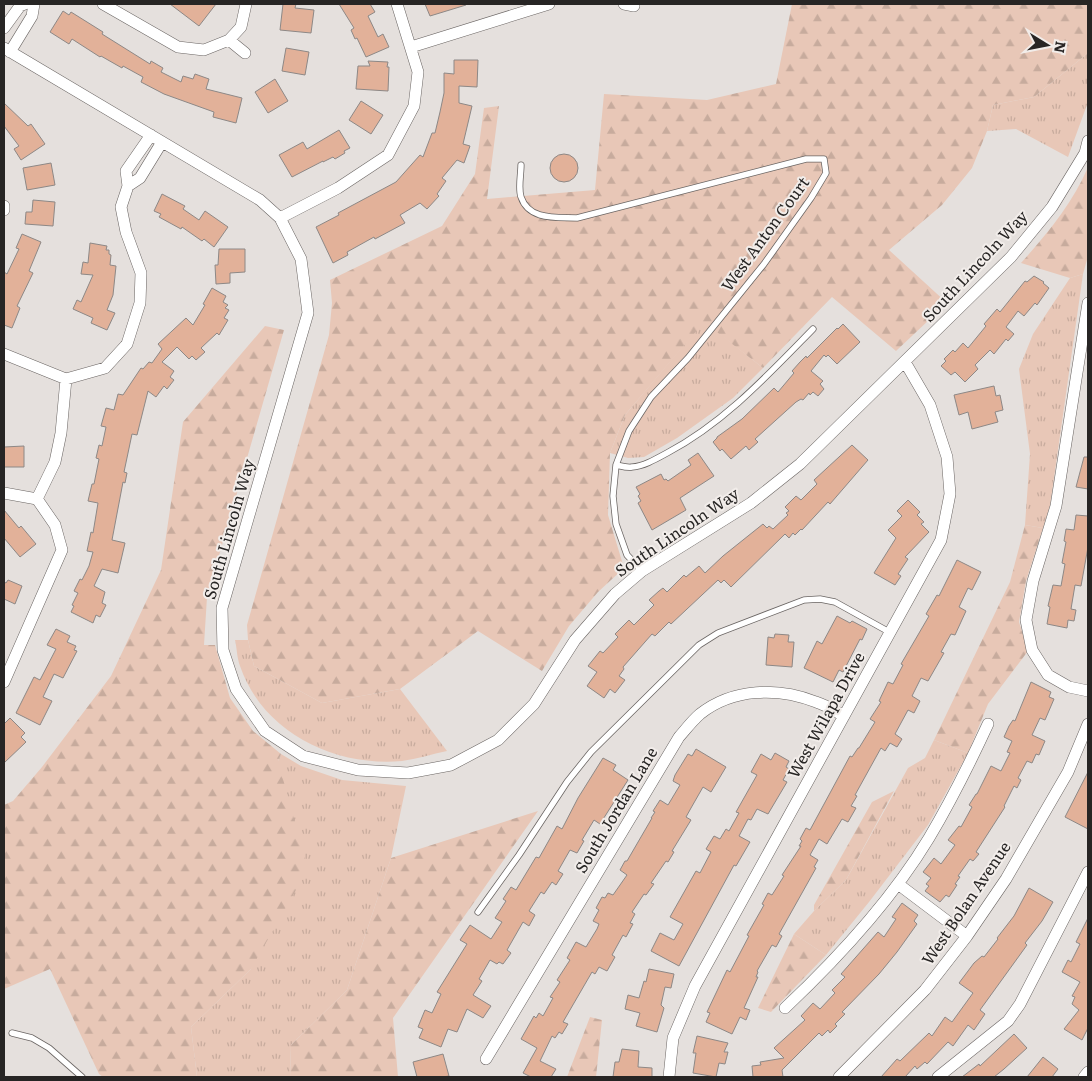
<svg xmlns="http://www.w3.org/2000/svg" width="1092" height="1081" font-family="Literata,serif">
	<style>
		.grass { fill: url(#grass-tufts) }
		.forest { fill: url(#forest-firs) }
		.building { fill: #e2b199; stroke: #8d8886 }
		.lines { fill: none; stroke-linecap: round; stroke-linejoin: round }
		.service-casing { stroke: #6a6563; stroke-width: 7 }
		.minor-casing { stroke: #6a6563; stroke-width: 12 }
		.service { stroke: #fff; stroke-width: 5.5 }
		.minor { stroke: #fff; stroke-width: 11 }
		.labels { text-anchor: middle; stroke-width: 4; stroke-linejoin: round; paint-order: stroke }
		.street-label { font-size: 16px; fill: #272524; stroke: #f2edea }
	</style>
	<defs>
		<pattern id="grass-tufts" width="24" height="20" patternUnits="userSpaceOnUse" patternTransform="scale(1.25)"><rect width="24" height="20" fill="#e8c7b7"/><path d="M3 7l-1-3M5 7V3M7 7l1-3M15 17l-1-3M17 17v-4M19 17l1-3" fill="none" stroke="#c7ab9d"/></pattern>
		<pattern id="forest-firs" width="22" height="20" patternUnits="userSpaceOnUse" patternTransform="scale(1.25)"><rect width="22" height="20" fill="#e8c7b7"/><path d="M5 1l3.5 6h-7zM16 11l3.5 6h-7z" fill="#c7ab9d"/></pattern>
	</defs>
	<rect width="100%" height="100%" fill="#e5e0dd"/>
	<!-- grass -->
	<path class="grass" d="M1088,53V102L1068,157L1016,129L987,131L993,105L1034,97Z
		M1083,274L1050,506L1043,528L1025,525L1030,454L1019,369L1033,334L1070,278Z
		M704,321L763,368L733,398L677,438L644,457L628,458L610,453L625,415Z
		M235,640H248L254,666L322,703L400,689L447,751C432,754 417,759 402,761C335,767 263,733 240,666C237,658 237,649 235,640Z
		M934,740L968,753L928,825L869,902L826,955L794,934L814,911L846,880L908,768L925,758Z
		M281,754L301,766L342,780L406,786L391,858L347,990L291,1045L290,1077H197L191,1027L251,969L278,761Z"/>
	<!-- forest -->
	<path class="forest" d="M792,4H1088V53L1034,97L993,105L987,131L972,168L942,205L889,250L947,303L896,351L832,297L763,368L704,322L625,415L610,453L608,515L624,568L598,592L569,626L542,671L478,631L400,689L322,703L254,666L248,640L247,625L329,335L332,303L330,280L442,226L475,174L484,108L499,106L487,199L595,190L604,94L707,100L776,84Z
		M1088,167V256L1083,274L1070,278L1021,263C1047,234 1073,203 1088,167Z
		M265,326L284,330L207,597L204,645H215L230,698L253,731L281,754L278,761L308,869L251,969L191,1027L197,1077H103L99,1074L50,969L4,989V805L13,801L42,767L111,676L161,570L183,422Z
		M1025,525L1043,528L1026,581L1019,622L1028,651L988,704L968,753L934,740L1010,582Z
		M894,791L846,880L814,911V905L872,802Z
		M538,811L393,1018L398,1077H290L291,1045L347,990L391,858Z
		M794,934L826,955L771,1012L758,1008Z
		M590,1017L602,1020L596,1077H567Z"/>
	<!-- building -->
	<path class="building" d="M170,4H216L199,26Z
		M283,4H296L295,8L314,10L311,33L280,30Z
		M339,4H370L375,12L368,16L378,37L383,34L389,47L366,57L357,38L355,39L351,30L354,28Z
		M425,4H466V5L430,16Z
		M63,11L69,15L71,12L103,32L102,34L150,64L151,61L163,68L161,72L181,82L183,76L193,79L195,74L209,79L206,89L242,98L236,123L213,117L214,112L164,94L141,82L143,77L123,66L122,68L101,56L100,57L72,39L69,44L50,32Z
		M286,48L309,52L305,75L282,71Z
		M454,60H478L477,87L459,86V103L472,106L463,144L470,146L464,163L457,160L442,178L446,181L437,194L439,196L427,209L420,203L400,215L405,223L375,239L374,237L347,252L348,255L333,263L316,227L339,215L338,213L396,182L420,155L423,157L432,133H435L440,112L444,93V73L454,74Z
		M368,61L388,62L387,67H389L388,91L356,89L358,66H370Z
		M275,79L288,101L268,113L255,92Z
		M361,101L383,115L371,134L349,120Z
		M4,103L28,126L31,124L45,144L21,160L14,149L19,146L4,126Z
		M339,130L350,148L344,151L345,153L335,159L333,157L323,162V161L292,177L279,155L303,142L307,149Z
		M550 168a14 14 0 1 1 28 0a14 14 0 1 1-28 0Z
		M51,163L55,185L27,190L23,168Z
		M162,194L185,206L183,209L199,220L205,211L228,227L214,247L204,239L202,241L182,227L181,229L159,217L161,214L154,211Z
		M33,200L55,202L53,226L25,224L26,212H32Z
		M22,234L41,242L29,271L33,273L17,306L20,308L12,328L4,325V272L7,274L19,249L16,248Z
		M90,243L107,246L106,250H109V254L111,255L110,265L116,266L113,295L107,310L115,313L107,330L91,323L93,318L73,309L77,300L81,302L93,275L81,274L83,262L88,263Z
		M219,249H245V272L230,273V283L216,284L215,265H218Z
		M1034,276L1044,282L1043,283L1049,288L1037,305L1035,303L1024,316L1018,311L1006,327L1014,334L1008,341L1006,339L994,354L990,350L975,365L978,369L965,382L955,372L951,375L941,366L946,361L944,359L953,350L955,352L963,343L968,348L986,326L984,324L997,309L1000,312L1025,281L1027,282Z
		M212,288L226,296L223,302L228,305L225,308L229,310L224,318L228,320L219,335L217,333L201,348L205,352L196,360L192,356L189,359L177,347L162,362L174,371L170,377L174,380L167,389L164,386L156,397L148,391L137,435L132,434L124,472L127,473L125,483L123,482L112,540L125,543L118,573L102,569L94,586L105,592L102,603L106,605L100,617L96,615L93,623L71,612L74,606L72,605L78,593L74,591L80,579L82,580L89,566L93,552L87,551L91,532L93,533L98,503L88,501L92,484H94L99,459L96,458L99,445L102,446L106,427L101,426L106,408L114,410L118,394L123,395L141,368L143,369L149,362L152,363L162,349L158,344L186,318L193,325L205,305L203,304Z
		M843,324L860,342L837,364L828,355L826,357L824,355L811,371L823,381L820,384L824,389L818,396L813,392L810,395L809,393L803,400L801,399L796,402L755,439L758,442L749,450L746,446L731,459L722,449L720,451L713,442L717,438V437L742,419L774,388L778,392L794,373L792,371L800,362L806,356L807,358L837,328L838,329Z
		M994,386L996,396L1000,395L1003,410L995,412L998,422L972,429L968,412L959,415L954,395Z
		M852,445L868,460L830,504L828,502L802,530L801,529L795,535L793,533L789,538L785,534L731,587L724,580L721,583L718,580L671,624L669,622L655,636L652,634L623,667L624,669L619,676L625,680L615,693L610,689L604,698L587,686L597,672L588,666L600,651L603,653L618,637L615,634L629,620L634,625L654,605L649,600L659,591L663,588L667,592L684,575L686,577L699,566L705,573L723,556L763,524L767,528L769,526L773,529L788,515L786,513L789,511L785,507L796,496L801,500L817,484L814,480Z
		M24,446V467H4V447Z
		M698,453L714,476L680,498L686,510L652,530L638,503L641,501L638,496L640,494L636,487L661,474L664,480L666,479L668,481L691,465L688,460Z
		M1084,457H1088V489L1076,487Z
		M908,500L920,512L917,515L924,522L921,524L929,532L905,557L908,559L898,574L901,576L895,585L874,573L896,538L888,530L902,516L897,511Z
		M4,510L19,528L21,526L36,544L20,557L4,538Z
		M1076,515L1088,516V547L1081,586L1075,585L1071,609L1076,610L1074,621L1068,620L1067,628L1047,624L1050,607L1048,606L1053,585L1061,586L1065,564L1062,563L1066,542L1064,541L1066,529L1074,530Z
		M957,560L981,572L972,590L968,588L959,607L966,611L955,635L951,634L941,652L944,653L928,681L921,678L912,696L920,701L914,713L908,710L895,734L902,739L897,747L890,743L885,751L881,748L855,795L857,796L851,806L856,808L848,822L842,819L827,844L819,839L810,855L818,860L814,867L816,868L779,934L782,936L776,947L772,945L757,971L758,972L756,977H758L744,1008L750,1010L746,1020L740,1017L732,1034L706,1022L710,1013L707,1012L727,970L730,972L749,936L747,935L764,905L762,904L768,893L772,895L784,876L782,875L801,846H799L802,841L800,839L806,828L810,830L850,756L852,757L858,748H859L875,722L870,719L881,702L879,701L888,682L893,684L903,665L901,664L929,616L926,614L937,595L939,596Z
		M8,580L22,586L15,604L4,599V582L6,583Z
		M837,616L850,623L852,621L867,629L862,640L860,639L843,672L839,670L833,682L804,668L817,641L822,644Z
		M56,629L70,636L67,642L76,646L74,650L77,651L63,678L54,674L43,697L52,701L40,725L16,713L34,677L40,680L56,649L47,645Z
		M775,634L789,635L788,642H794L792,667L766,665L768,637L774,638Z
		M1031,682L1051,692L1049,697L1054,699L1045,720L1040,718L1032,735L1045,741L1039,755L1036,754L1032,763L1027,761L1018,778L1021,780L1017,788L1014,786L1004,806L1005,807L976,852L979,854L973,861L970,859L958,876L960,877L955,884L957,885L949,897L946,895L940,902L925,891L929,886L926,884L931,878L923,872L934,858L941,864L955,845L948,840L959,826L961,827L972,807L969,805L976,794H977L991,766L1001,771L1010,753L1007,752L1012,741L1004,737L1009,726L1013,720L1015,721Z
		M10,718L25,733L21,737L26,742L4,763V724Z
		M696,749L726,767L711,792L703,787L691,808L686,817L691,820L672,851L674,852L668,862L666,861L651,883L654,884L646,895L644,894L632,912L635,914L630,923L633,924L626,937L623,935L612,955L615,957L607,971L599,967L595,974L592,972L563,1022L568,1024L562,1034L559,1032L555,1038L552,1036L540,1061L556,1069L551,1077H531L523,1073L537,1048L521,1039L534,1016L536,1018L539,1013L543,1016L553,998L550,997L560,982L557,980L570,960L567,958L576,942L586,947L597,929L599,924L593,921L599,910L596,908L602,897L605,898L608,893L613,895L627,875L620,870L625,861H627L652,818H651L655,812L653,811L660,800L668,805L680,785L673,781L675,775L688,754L692,756Z
		M775,753L789,761L786,767L789,769L783,780L787,782L768,814L757,809L751,820L748,819L739,836L750,842L736,866L734,865L679,966L651,951L660,933L674,940L683,924L670,917L696,871L700,873L711,852L706,849L714,836L720,839L726,829L729,831L739,813L736,812L757,775L751,772L761,754L771,760Z
		M603,758L616,765L613,770L628,780L600,824L594,820L582,840L584,841L577,853L570,850L558,871L563,874L556,885L552,882L544,894L541,892L529,911L535,915L529,926L523,922L507,950L511,953L503,964L499,962L497,964L490,960L479,979L482,981L473,995L491,1006L483,1018L467,1009L457,1032L448,1029L441,1047L419,1038L423,1029L418,1027L425,1010L432,1013L441,994L437,992L467,944L460,940L470,925L491,939L502,922L495,918L506,901L503,899L511,887L516,890L536,857L539,858L557,826L562,829L578,798Z
		M1088,772V829L1065,817Z
		M1029,888L1053,902L1042,921L1025,943L1027,945L980,1010L985,1014L974,1030L968,1025L953,1046L948,1042L927,1064L925,1062L917,1069L915,1066L905,1077H881L897,1059L900,1061L929,1033L932,1036L945,1017L952,1022L973,993L959,983L974,963L982,956L984,957L998,939L997,938L1014,916Z
		M902,903L918,915L914,921L917,924L897,952L879,974L842,1012L845,1014L835,1024L837,1026L830,1033L828,1030L822,1036L819,1033L782,1070L783,1077H753L752,1066L761,1065L760,1062L784,1058L774,1048L805,1020L801,1016L813,1003L820,1009L835,993L832,990L845,977L841,974L878,932L884,937L896,919L892,917Z
		M1088,918V1028L1082,1040L1064,1029L1079,1010L1072,1004L1075,997L1072,996L1080,982L1062,972L1068,960L1071,962L1080,944L1076,942Z
		M649,969L674,974L671,988L665,987L661,1005L664,1008L657,1032L636,1026L640,1013L625,1009L628,995L639,998L644,981L646,982Z
		M1014,1034L1027,1048L1004,1069L994,1077H962L979,1064L980,1066Z
		M697,1036L728,1043L724,1052H728L725,1064L719,1063L716,1077L693,1073L696,1053H693Z
		M622,1049L639,1051L638,1067L652,1068V1077H613L615,1062H619Z
		M443,1054L449,1076L443,1077H417L413,1062Z
		M1043,1057L1058,1069L1052,1077H1027Z"/>
	<g class="lines">
		<defs>
			<path id="service" d="M521,165C521,175 518,188 521,197C529,221 557,217 577,218L806,159H824L826,173L811,198L764,264L688,358L651,397L629,431L616,465L613,496L616,524L627,555L642,571
				M616,465C621,466 627,468 632,467C644,466 656,459 667,453C724,423 768,375 813,329
				M478,912L519,855L567,782L591,752L699,645L718,633L804,600L820,599L835,602L891,633
				M12,1033L32,1038L49,1048L82,1077"/>
			<path id="minor" d="M103,4L178,47L204,50L229,40L241,27L246,4
				M624,4L634,6
				M4,28L20,6L25,4
				M229,40L245,53
				M411,47L549,4
				M4,48L260,200L280,218L301,259L308,313L222,608L223,650L236,689L265,731L303,756L358,770L408,773L451,765L498,740L534,704L575,640L615,594L642,571L751,503L800,464L1011,257L1052,207L1085,153L1088,141
				M10,52L32,16L34,4
				M128,186L140,178L162,142
				M4,206V210
				M280,218L338,188L388,155L414,106L418,72L397,4
				M1088,303L1056,506L1033,581L1026,620L1032,650L1048,675L1069,687L1088,691
				M4,354L66,379L105,368L127,344L140,303L141,273L126,232L121,207L128,186L126,171L151,135
				M4,493L37,499
				M37,499L55,462L61,433L66,379
				M4,682L62,550L55,525L37,499
				M898,884L967,936
				M785,1008C838,958 891,901 929,838C951,801 970,763 988,724
				M486,1059L679,737C686,729 692,721 700,714C733,688 778,687 816,702C826,705 835,711 844,716
				M669,1077L673,1038L695,986L941,540L950,494L947,457L930,405L905,362
				M839,1077L925,990L967,936L1006,879L1068,772L1088,724
				M938,1077L1008,1021L1020,1004L1088,872
				M1084,1077L1088,1072"/>
		</defs>
		<!-- service casing -->
		<use href="#service" class="service-casing"/>
		<!-- minor casing -->
		<use href="#minor" class="minor-casing"/>
		<!-- service -->
		<use href="#service" class="service"/>
		<!-- minor -->
		<use href="#minor" class="minor"/>
	</g>
	<g class="labels">
		<!-- street labels -->
		<g class="street-label">
			<text transform="translate(765 234) rotate(-54)" y="6">West Anton Court</text>
			<text transform="translate(975 266) rotate(-47)" y="6">South Lincoln Way</text>
			<text transform="translate(229 529) rotate(-74)" y="6">South Lincoln Way</text>
			<text transform="translate(677 532) rotate(-34)" y="6">South Lincoln Way</text>
			<text transform="translate(826 715) rotate(-61)" y="6">West Wilapa Drive</text>
			<text transform="translate(616 810) rotate(-59)" y="6">South Jordan Lane</text>
			<text transform="translate(966 903) rotate(-56)" y="6">West Bolan Avenue</text>
		</g>
	</g>
	<!-- border -->
	<rect width="1092" height="1081" fill="none" stroke="#272524" stroke-width="10"/>
	<!-- north arrow -->
	<g transform="translate(1047 45) rotate(100)" stroke="#f2edea" stroke-width="4" paint-order="stroke">
	<path d="M0-4L9 19L0 12L-9 19Z" fill="#272524"/>
	<text y="-8" font-size="14" font-weight="bold" text-anchor="middle" fill="#272524">N</text>
	</g>
</svg>
